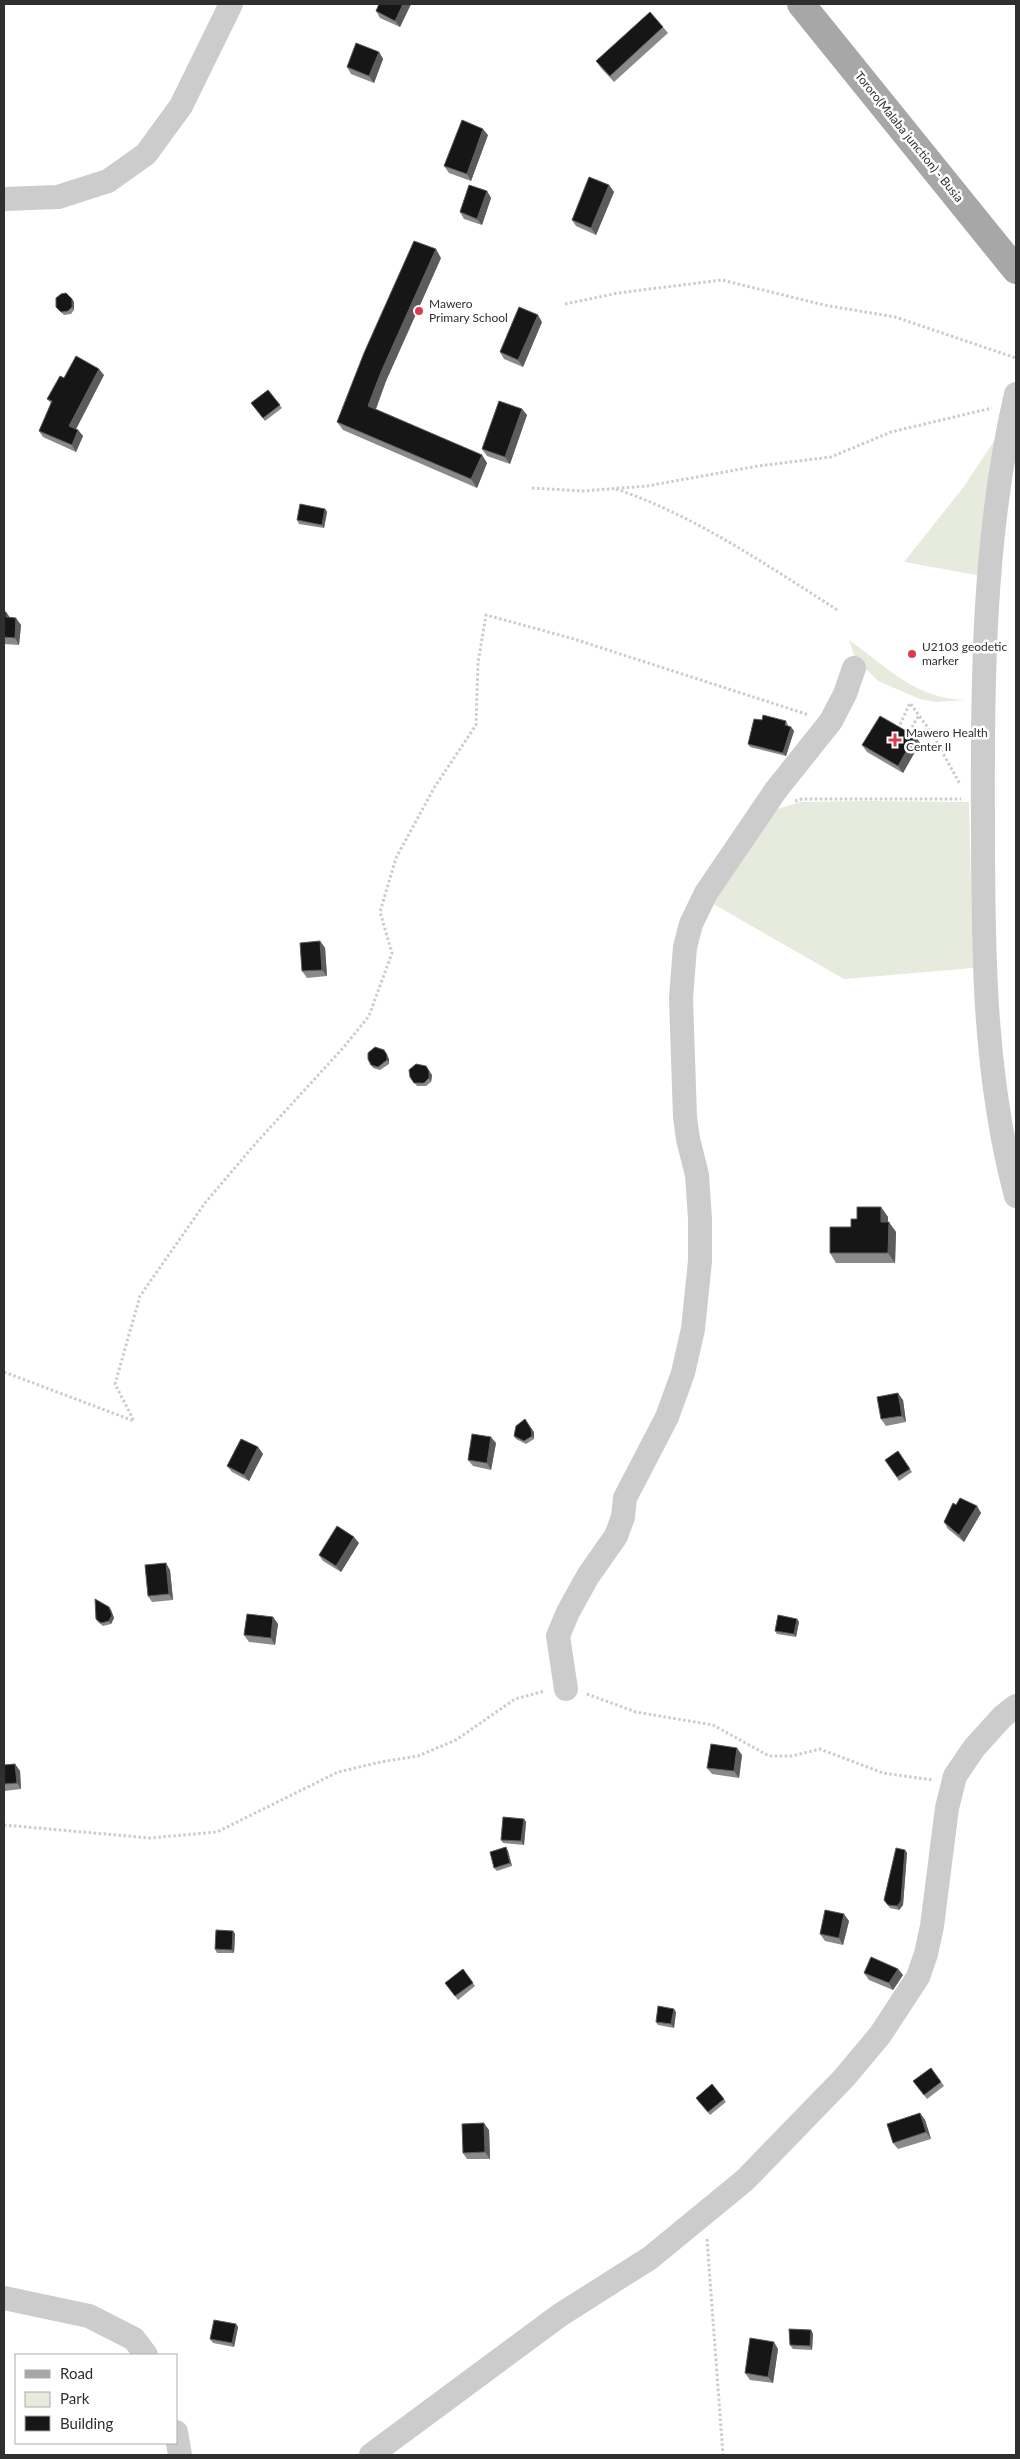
<svg xmlns="http://www.w3.org/2000/svg" width="1020" height="2459" font-family="Lato,sans-serif">
	<style>
		.green { fill: #e6ebdd }
		.lines { fill: none; stroke-linecap: round; stroke-linejoin: round }
		.path { stroke: #ccc; stroke-width: 3; stroke-dasharray: 2.5 2.5; stroke-linecap: butt }
		.minor { stroke: #ccc; stroke-width: 24 }
		.major { stroke: #a7a7a7; stroke-width: 28 }
		.wall { fill: #8a8a8a }
		.shaded-wall { fill: #5c5c5c }
		.building { fill: #161616; stroke: #5c5c5c }
		.poi-dot { fill: #dd3a51; stroke: #fff; stroke-width: 2 }
		.labels { text-anchor: middle; stroke-width: 5; stroke-linejoin: round; paint-order: stroke }
		.street-label { font-size: 12px; fill: #2f2f2f; stroke: #fff }
		.poi-label { font-size: 12px; fill: #2f2f2f; stroke: #fff; text-anchor: start }
	</style>
	<rect width="100%" height="100%" fill="#fff"/>
	<!-- green -->
	<path class="green" d="M1005,425L982,576L904,562L962,489Z
		M849,640C888,668 916,699 966,700L936,702L920,699L878,681L855,658Z
		M868,801L969,802L973,968L844,979L710,902L768,812L800,802Z"/>
	<g class="lines">
		<!-- path -->
		<path class="path" d="M565,304L618,293L722,280L824,305L895,317L1016,358
			M532,488L583,491L647,486L758,466L831,457L891,432L992,408
			M616,489C696,516 768,566 839,611
			M898,729L910,703L931,732L960,784
			M907,736L919,715
			M795,801L802,799H961
			M4,1372L134,1421L115,1384L140,1296L205,1203L256,1143L343,1048L369,1016L392,953L380,912L396,858L434,788L476,725L478,663L486,615L574,639L809,715
			M587,1694L636,1712L713,1725L769,1756H792L820,1749L883,1773L933,1780
			M4,1825L150,1838L217,1832L338,1772L381,1762L418,1756L456,1740L515,1699L545,1691
			M707,2239L723,2455"/>
		<!-- minor -->
		<path class="minor" d="M4,199L58,197L108,181L146,154L181,106L231,4
			M1016,394C983,536 982,684 983,830C983,953 984,1076 1016,1196
			M566,1689L558,1636L568,1612L588,1576L616,1536L623,1517L625,1498L667,1417L683,1373L693,1329L700,1261V1219L697,1175L688,1139L685,1117L681,998L685,947L691,924L706,893L776,790L831,721L845,694L854,668
			M4,2298L89,2316L134,2339L146,2355
			M176,2432L180,2455
			M371,2455L560,2315L650,2258L745,2180L844,2078L880,2035L918,1977L926,1954L932,1926L947,1808L955,1776L974,1748L1002,1717L1016,1706"/>
		<!-- major -->
		<path class="major" d="M801,4L1016,270"/>
	</g>
	<!-- wall -->
	<path class="wall" d="M411,4L400,27L380,18L376,11Z
		M663,27L668,33L614,82L601,68L596,61Z
		M379,52L383,59L374,83L351,74L347,67Z
		M488,135L471,181L449,173L444,166Z
		M609,185L614,192L596,235L576,226L572,220Z
		M487,191L491,198L482,225L464,219L460,212Z
		M441,258L386,381L376,409L482,455L487,463L477,488L343,430L337,422Z
		M74,302V310L71,314L64,315L56,307Z
		M542,322L523,367L504,359L500,352Z
		M104,375L76,429L78,430L83,436L76,452L43,437L39,431L51,403L47,399L64,378Z
		M268,390L282,408L265,421L251,403Z
		M522,409L527,415L510,464L487,456L482,449Z
		M325,509L327,512L324,528L299,524L297,520Z
		M4,612H6L10,618L21,625L19,645L4,644Z
		M762,720L786,721L788,725V726L791,727L794,731L786,756L750,747L748,744Z
		M915,736L920,743L903,773L867,752L862,745Z
		M320,941L325,948L327,976L307,978L302,971Z
		M386,1053L389,1059V1064L380,1070L373,1068L368,1059Z
		M432,1075L431,1082L426,1086H417L410,1077Z
		M881,1207L888,1217V1222L896,1232L895,1263H836L830,1253L851,1227L857,1219Z
		M903,1400L906,1422L886,1426L881,1419Z
		M534,1432V1439L526,1444L516,1439L514,1436Z
		M496,1443L491,1470L473,1466L468,1460Z
		M258,1447L263,1454L249,1481L232,1472L227,1466Z
		M898,1451L912,1472L899,1481L885,1460Z
		M956,1505L977,1506L981,1513L964,1542L948,1529L944,1522Z
		M359,1543L341,1572L323,1561L319,1555Z
		M170,1570L173,1600L152,1602L148,1596Z
		M109,1607L111,1610L114,1618L111,1624L103,1626L98,1622L96,1619Z
		M273,1617L278,1624L275,1645L249,1642L244,1635Z
		M797,1619L799,1622L796,1637L777,1634L775,1631Z
		M742,1755L739,1778L712,1774L707,1768Z
		M15,1764L20,1771L21,1789L4,1791V1765Z
		M524,1819L526,1822L524,1845L503,1843L501,1840Z
		M506,1847L508,1851L512,1866L497,1871L494,1868Z
		M905,1850L907,1853L903,1905L899,1910L890,1908L884,1900Z
		M849,1921L843,1945L825,1941L820,1934Z
		M233,1931L235,1934L234,1953H217L215,1949Z
		M463,1969L475,1986L458,2000L445,1983Z
		M898,1969L903,1975L893,1990L869,1980L864,1973Z
		M676,2012L674,2028L658,2025L656,2022Z
		M931,2068L944,2086L927,2099L913,2081Z
		M724,2099L726,2102L710,2115L698,2101Z
		M920,2113L925,2120L931,2139L898,2149L893,2143Z
		M489,2130L490,2159H467L463,2153Z
		M236,2324L238,2327L234,2347L213,2343L210,2339Z
		M811,2330L813,2334L812,2350L793,2349L790,2345Z
		M778,2349L773,2383L750,2380L745,2373Z"/>
	<!-- shaded-wall -->
	<path class="shaded-wall" d="M403,4H411L400,27L395,21Z
		M379,52L383,59L374,83L369,76Z
		M483,129L488,135L471,181L467,174Z
		M609,185L614,192L596,235L591,228Z
		M487,191L491,198L482,225L477,219Z
		M436,249L441,258L386,381L374,414L368,406L381,372Z
		M72,299L74,302V310L72,307Z
		M538,315L542,322L523,367L518,360Z
		M99,369L104,375L74,433L69,426Z
		M522,409L527,415L510,464L505,457Z
		M78,430L83,436L76,452L72,445Z
		M482,455L487,463L477,488L471,479Z
		M325,509L327,512L324,528L322,525Z
		M6,612L11,619L6,617Z
		M16,618L21,625L19,645L15,638Z
		M791,727L794,731L786,756L783,753Z
		M915,736L920,743L903,773L898,766Z
		M320,941L325,948L327,976L322,970Z
		M384,1050L389,1059V1064L387,1060Z
		M426,1066L432,1075L431,1082L429,1078Z
		M881,1207L888,1217V1231L881,1222Z
		M889,1222L896,1232L895,1263L888,1253Z
		M898,1393L903,1400L906,1422L902,1416Z
		M525,1419L534,1432V1439L532,1436Z
		M491,1437L496,1443L491,1470L487,1463Z
		M258,1447L263,1454L249,1481L244,1475Z
		M977,1506L981,1513L964,1542L959,1535Z
		M354,1537L359,1543L341,1572L336,1566Z
		M166,1563L170,1570L173,1600L169,1594Z
		M109,1607L111,1610L114,1618L111,1624L109,1621Z
		M273,1617L278,1624L275,1645L271,1638Z
		M797,1619L799,1622L796,1637L794,1634Z
		M737,1748L742,1755L739,1778L734,1771Z
		M15,1764L20,1771L21,1789L17,1783Z
		M524,1819L526,1822L524,1845L521,1841Z
		M506,1847L508,1851L512,1866L510,1863Z
		M905,1850L907,1853L903,1905L899,1910L897,1906Z
		M844,1914L849,1921L843,1945L839,1938Z
		M233,1931L235,1934L234,1953L232,1950Z
		M898,1969L903,1975L893,1990L889,1983Z
		M674,2009L676,2012L674,2028L671,2024Z
		M920,2113L925,2120L931,2139L926,2132Z
		M484,2123L489,2130L490,2159L485,2152Z
		M236,2324L238,2327L234,2347L232,2343Z
		M811,2330L813,2334L812,2350L810,2346Z
		M774,2342L778,2349L773,2383L768,2377Z"/>
	<!-- building -->
	<path class="building" d="M379,4H403L395,21L376,11Z
		M650,12L663,27L610,76L596,61Z
		M356,43L379,52L369,76L347,67Z
		M462,120L483,129L467,174L444,166Z
		M589,177L609,185L591,228L572,220Z
		M469,185L487,191L477,219L460,212Z
		M414,241L436,249L381,372L368,406L482,455L471,479L337,422L364,353Z
		M66,293L72,299V307L68,311L61,312L56,307V298L61,294Z
		M519,307L538,315L518,360L500,352Z
		M76,356L99,369L69,426L78,430L72,445L39,431L52,401L47,399L60,376L64,378Z
		M268,390L280,405L263,418L251,403Z
		M499,401L522,409L505,457L482,449Z
		M300,504L325,509L322,525L297,520Z
		M4,612H6V617L16,618L15,638L4,637Z
		M763,715L786,721L785,725L791,727L783,753L748,744L754,719L762,720Z
		M880,716L915,736L898,766L862,745Z
		M320,941L322,970L302,971L300,943Z
		M375,1047L384,1050L387,1055V1060L378,1067L371,1065L368,1059V1053Z
		M416,1064L426,1066L429,1071V1078L424,1083H414L410,1077L409,1070Z
		M857,1207H881V1222H889L888,1253H830V1227H851V1219H857Z
		M898,1393L902,1416L881,1419L877,1397Z
		M525,1419L531,1429L532,1436L524,1441L514,1436L516,1426Z
		M472,1434L491,1437L487,1463L468,1460Z
		M241,1439L258,1447L244,1475L227,1466Z
		M898,1451L910,1469L897,1477L885,1460Z
		M960,1498L977,1506L959,1535L944,1522L953,1503L956,1505Z
		M337,1526L354,1537L336,1566L319,1555Z
		M166,1563L169,1594L148,1596L145,1565Z
		M95,1599L109,1607L112,1615L109,1621L101,1623L96,1619Z
		M247,1614L273,1617L271,1638L244,1635Z
		M778,1615L797,1619L794,1634L775,1631Z
		M711,1744L737,1748L734,1771L707,1768Z
		M15,1764L17,1783L4,1784V1765Z
		M503,1817L524,1819L521,1841L501,1840Z
		M506,1847L510,1863L494,1868L490,1852Z
		M896,1848L905,1850L901,1901L897,1906L888,1905L884,1900Z
		M825,1910L844,1914L839,1938L820,1934Z
		M216,1930L233,1931L232,1950L215,1949Z
		M871,1957L898,1969L889,1983L864,1973Z
		M463,1969L473,1983L455,1996L445,1983Z
		M658,2006L674,2009L671,2024L656,2022Z
		M931,2068L941,2082L924,2095L913,2081Z
		M712,2084L724,2099L708,2112L696,2098Z
		M920,2113L926,2132L893,2143L887,2124Z
		M484,2123L485,2152L463,2153L462,2124Z
		M214,2320L236,2324L232,2343L210,2339Z
		M789,2329L811,2330L810,2346L790,2345Z
		M750,2338L774,2342L768,2377L745,2373Z"/>
	<!-- markers -->
	<g class="poi-dot">
		<circle cx="419" cy="311" r="5"/>
		<circle cx="912" cy="654" r="5"/>
		<path d="M892.5 732.5h5v5h5v5h-5v5h-5v-5h-5v-5h5z"/>
	</g>
	<g class="labels">
		<!-- street labels -->
		<g class="street-label">
			<text transform="translate(909 137) rotate(51)" y="4">Tororo(Malaba junction) - Busia</text>
		</g>
		<!-- poi labels -->
		<g class="poi-label">
			<text x="429" y="308">Mawero<tspan x="429" dy="14">Primary School</tspan></text>
			<text x="922" y="651">U2103 geodetic<tspan x="922" dy="14">marker</tspan></text>
			<text x="906" y="737">Mawero Health<tspan x="906" dy="14">Center II</tspan></text>
		</g>
	</g>
	<!-- border -->
	<rect width="1020" height="2459" fill="none" stroke="#2f2f2f" stroke-width="10"/>
	<!-- legend -->
	<rect x="15" y="2354" width="162" height="90" fill="#ffffff" stroke="#acacac"/>
	<rect x="25" y="2370" width="25" height="8" fill="#a7a7a7" stroke="#acacac"/>
	<text x="60" y="2379" font-size="15" fill="#2f2f2f">Road</text>
	<rect x="25" y="2392" width="25" height="15" fill="#e6ebdd" stroke="#acacac"/>
	<text x="60" y="2404" font-size="15" fill="#2f2f2f">Park</text>
	<rect x="25" y="2416" width="25" height="15" fill="#161616" stroke="#acacac"/>
	<text x="60" y="2429" font-size="15" fill="#2f2f2f">Building</text>
</svg>
